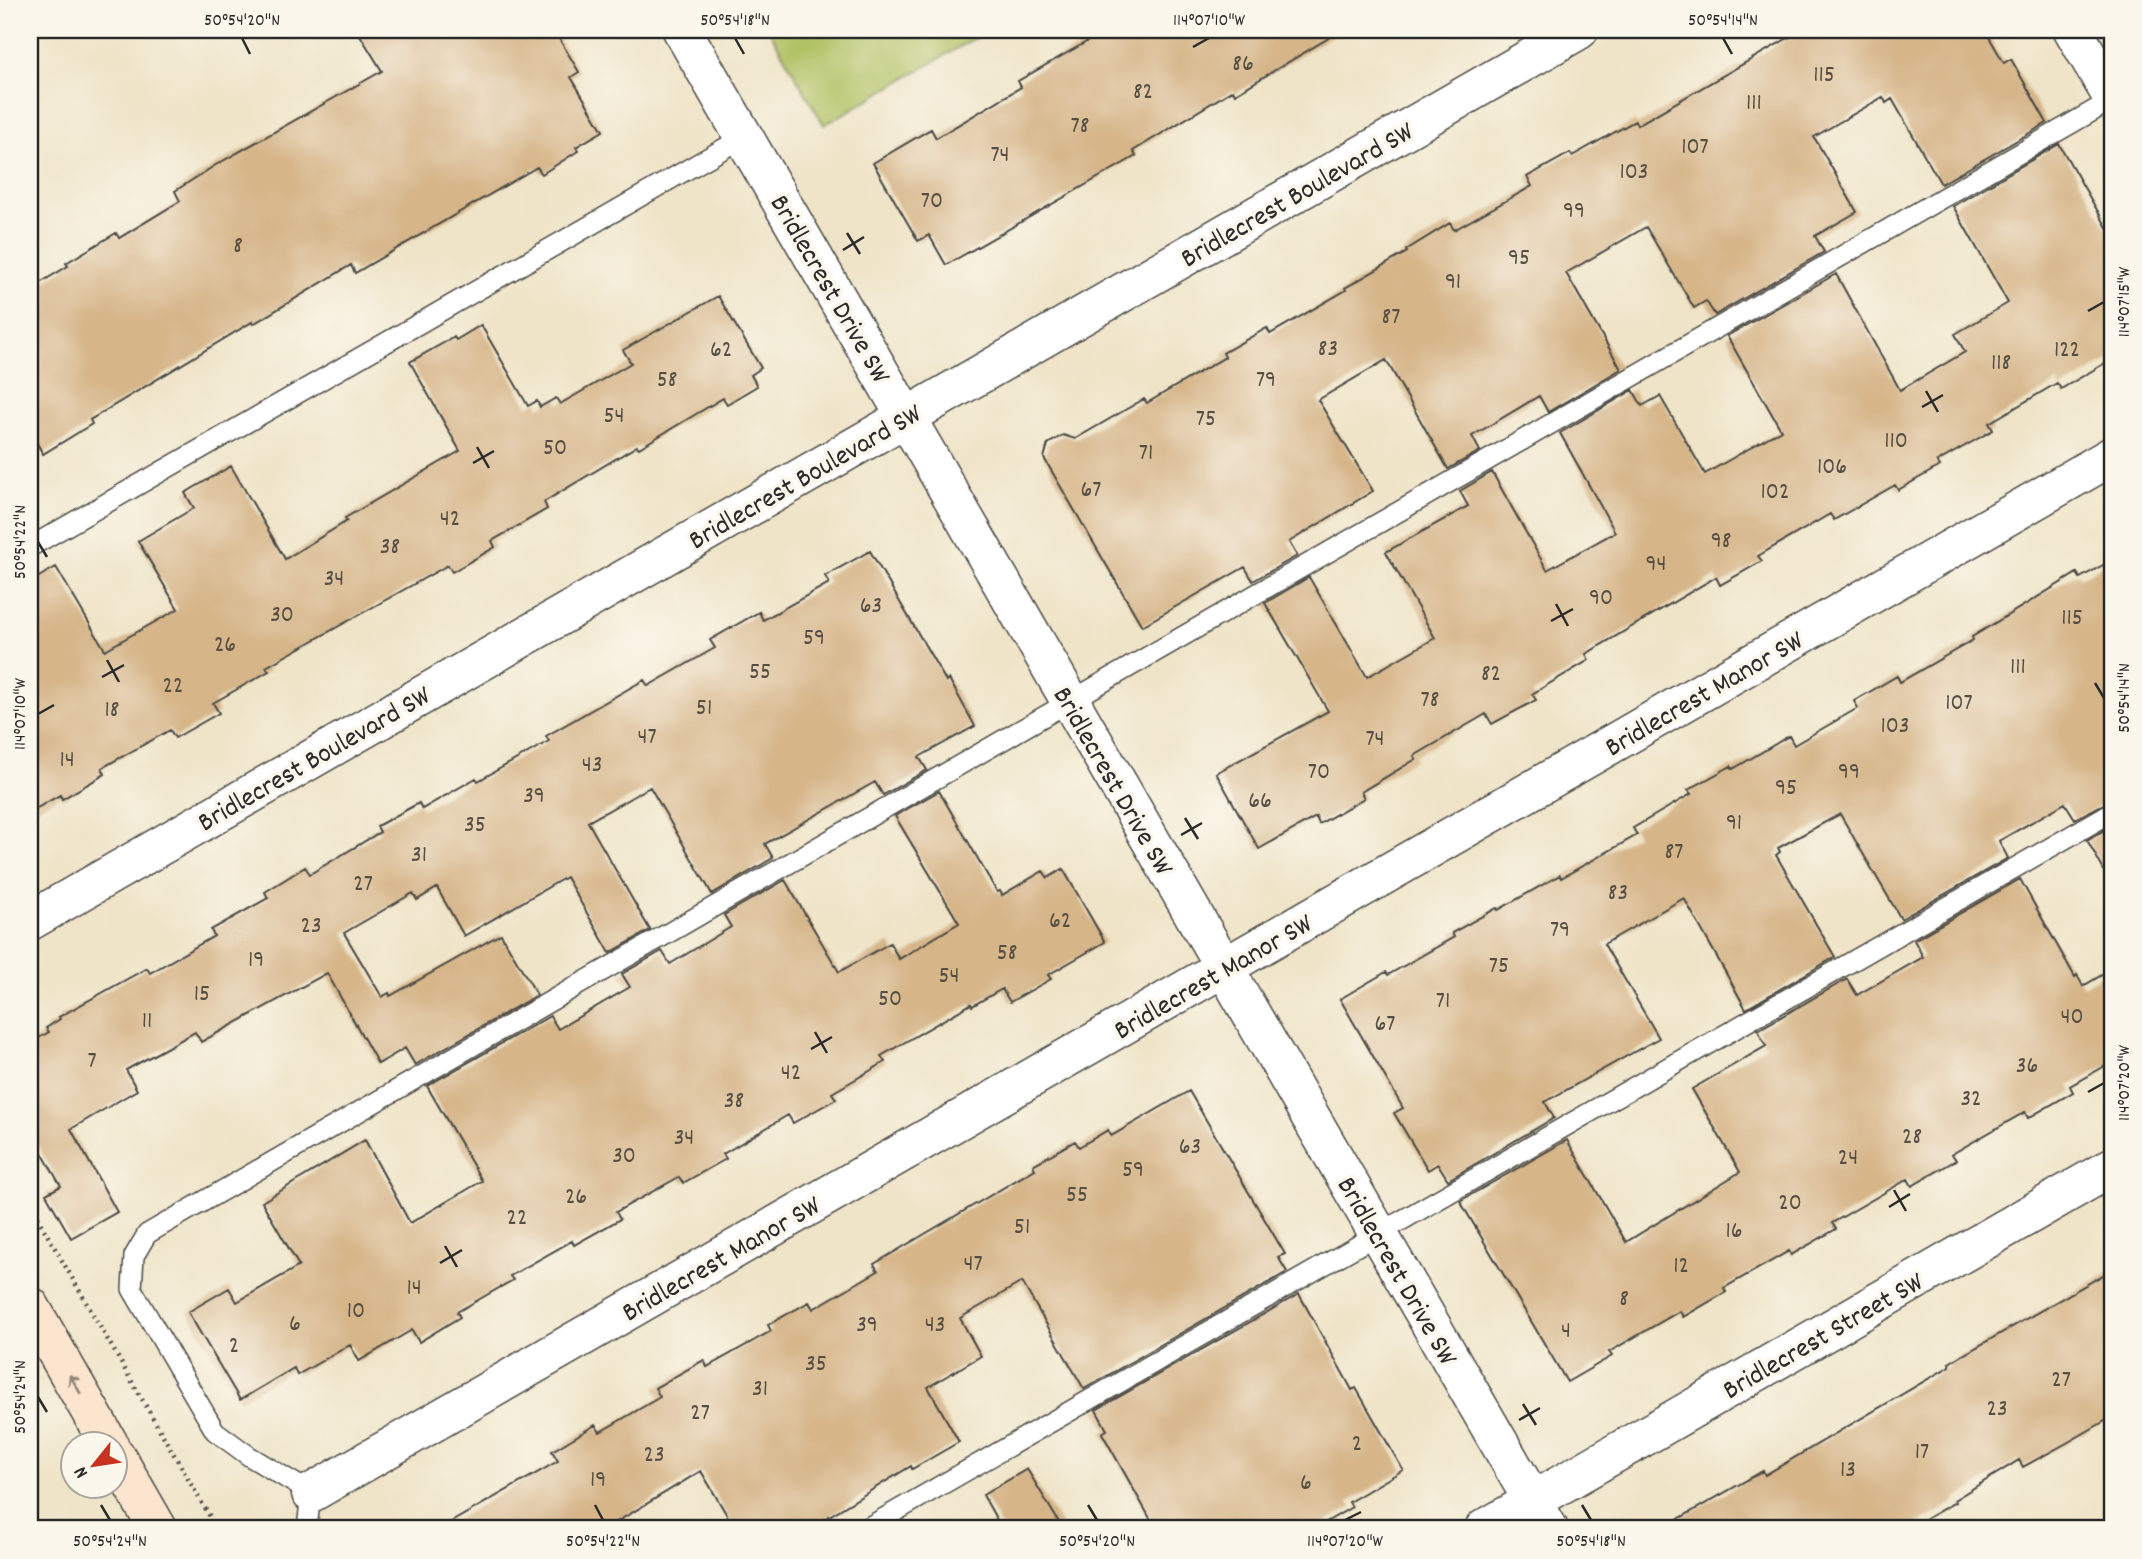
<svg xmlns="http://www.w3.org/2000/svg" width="2142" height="1559" font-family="Dekko,sans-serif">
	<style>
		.green { fill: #b0c164; stroke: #6e7648; stroke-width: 2 }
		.building { fill: #d6b589 }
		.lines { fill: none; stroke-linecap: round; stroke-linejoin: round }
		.lane-casing { stroke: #484743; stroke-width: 22 }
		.street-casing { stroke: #484743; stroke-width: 41 }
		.secondary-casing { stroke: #484743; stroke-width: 41 }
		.path { stroke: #484743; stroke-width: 4.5; stroke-dasharray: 2 5; stroke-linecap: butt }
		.lane { stroke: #fff; stroke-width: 19 }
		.street { stroke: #fff; stroke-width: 38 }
		.secondary { stroke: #fce5cf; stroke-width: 38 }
		.oneway { stroke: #94887d }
		.ticks { fill: none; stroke: #2b2b2b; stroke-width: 2.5 }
		.labels { text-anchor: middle; stroke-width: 7; stroke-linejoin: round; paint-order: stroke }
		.number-label { font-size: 24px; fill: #564e42 }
		.street-label { font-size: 28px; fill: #2b2b2b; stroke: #fbf7ec }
		.neatline { fill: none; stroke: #2b2b2b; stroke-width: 2.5 }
		.ticks-label { font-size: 18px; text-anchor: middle; fill: #2b2b2b }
	</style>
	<rect width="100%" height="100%" fill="#fbf7ec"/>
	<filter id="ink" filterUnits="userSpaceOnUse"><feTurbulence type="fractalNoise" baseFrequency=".0143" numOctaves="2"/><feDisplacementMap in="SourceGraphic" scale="14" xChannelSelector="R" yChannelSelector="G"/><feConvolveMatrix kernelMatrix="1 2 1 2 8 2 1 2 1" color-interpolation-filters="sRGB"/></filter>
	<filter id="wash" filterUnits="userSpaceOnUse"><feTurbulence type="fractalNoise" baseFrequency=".00686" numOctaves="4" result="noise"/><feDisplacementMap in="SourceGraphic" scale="28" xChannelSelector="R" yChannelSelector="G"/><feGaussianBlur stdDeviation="1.57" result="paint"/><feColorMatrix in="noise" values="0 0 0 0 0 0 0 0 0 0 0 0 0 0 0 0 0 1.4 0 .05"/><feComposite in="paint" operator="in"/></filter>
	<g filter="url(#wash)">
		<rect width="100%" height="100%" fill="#efe4c8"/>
		<!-- green -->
		<path class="green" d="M769,30H989L824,125Z"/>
		<g id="blocks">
			<!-- building -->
			<path class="building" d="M357,30H554L579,72L571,77L603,131L576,147L578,151L542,174L537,167L355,273L351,265L253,324L252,322L90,420L92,424L43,454L30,431V289L68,266L66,263L116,233L119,238L180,201L175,191L214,166L382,71Z
				M1081,30H1342L1235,94L1233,90L1133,151L1136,156L946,265L929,235L918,241L873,163L931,129L936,138L1021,87L1018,81L1088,41Z
				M1802,30H1985L2004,63L2011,59L2047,123L1941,184L1892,99L1886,103L1883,97L1814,137L1857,212L1815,236L1824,252L1715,315L1706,301L1694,308L1646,227L1566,273L1621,369L1548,412L1539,396L1472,436L1480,451L1448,469L1386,360L1318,400L1373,491L1289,542L1297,556L1253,581L1245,567L1142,626L1044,458L1048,444L1063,435L1075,439L1144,399L1147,403L1225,357L1223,353L1267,328L1270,334L1346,290L1345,288L1407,252L1406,250L1450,223L1454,230L1532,186L1527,177L1570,153L1572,156L1635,121L1637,125Z
				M2059,144L2112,236V359L2061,389L2057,383L1989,423L1993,430L1937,462L1940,466L1898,490L1895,485L1834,520L1830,514L1758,556L1762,561L1720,585L1716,577L1586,654L1589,660L1532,694L1536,700L1492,724L1486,714L1414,756L1416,759L1361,792L1364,798L1319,824L1316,817L1259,849L1216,773L1328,711L1265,603L1309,577L1367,677L1435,638L1386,552L1468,506L1460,491L1492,472L1547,570L1615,532L1560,433L1633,390L1642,406L1660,396L1705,474L1781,430L1727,336L1836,274L1900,390L1965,352L1955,334L2008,303L1953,206Z
				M718,296L761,368L751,375L757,386L727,404L723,398L639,448L637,446L544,502L547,509L492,541L495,547L452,572L448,565L266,667L269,671L213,703L219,713L175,738L170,730L102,768L105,774L62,799L60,795L30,812V582L56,567L105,650L178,609L138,541L194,508L185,493L231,466L285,559L347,521L345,518L460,451L410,362L454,337L456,340L481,325L528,406L537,401L540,407L556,398L560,404L631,363L623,350Z
				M870,551L946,681L949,679L975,726L919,757L927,770L883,795L875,782L765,844L773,858L712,894L650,787L588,822L650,930L610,953L566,877L464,936L437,888L417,900L413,893L344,933L382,997L389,993L390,996L501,934L537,995L415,1065L405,1048L378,1064L327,973L201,1042L195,1032L126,1070L137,1090L71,1129L117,1212L71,1238L46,1194L61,1186L30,1132V1043L49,1032L46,1028L60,1019L59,1017L147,968L150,973L214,936L211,930L268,898L265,892L305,867L310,874L380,832L377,826L419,803L422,809L476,778L478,781L549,741L546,736L644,680L648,686L715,648L710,640L759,612L763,620L829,583L825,576Z
				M2112,560V800L2075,819L2065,803L1999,841L2008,858L1901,919L1840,814L1778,848L1780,852L1776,855L1835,957L1746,1009L1684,898L1604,944L1659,1038L1545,1102L1554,1118L1448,1180L1438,1164L1428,1170L1394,1113L1403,1108L1340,999L1386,972L1388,975L1454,937L1452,933L1497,908L1498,910L1560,875L1561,878L1637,835L1633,828L1691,794L1688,790L1731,766L1733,769L1789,736L1794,745L1858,708L1854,701L1897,676L1900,682L1973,640L1972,637L2077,573L2080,578Z
				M939,791L997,892L1000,891L1002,895L1043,871L1048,878L1063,869L1105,942L1048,975L1051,979L1010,1002L1002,989L972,1006L971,1004L881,1056L885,1062L832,1093L836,1099L793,1123L788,1115L723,1154L726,1159L683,1183L679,1177L616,1212L620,1219L574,1245L572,1241L510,1276L513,1280L457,1312L460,1317L419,1342L412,1330L359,1361L350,1345L297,1375L294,1368L240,1400L188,1312L229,1288L237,1302L299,1266L262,1202L365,1140L410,1223L482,1181L427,1086L550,1016L558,1029L630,987L622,974L662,951L670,964L731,927L724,915L785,880L839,972L890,943L899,959L959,923L895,816Z
				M2112,826V885L2087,840Z
				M2020,879L2075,977L2077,975L2083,986L2112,969V1062L2070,1086L2073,1092L2028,1118L2025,1112L1952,1154L1956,1160L1912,1186L1908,1179L1832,1223L1836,1229L1791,1255L1789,1251L1724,1288L1726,1292L1683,1317L1680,1311L1609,1352L1612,1356L1567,1382L1460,1201L1567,1140L1626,1242L1740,1172L1692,1089L1766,1046L1758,1030L1847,979L1857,995L1923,957L1914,940Z
				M1189,1091L1285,1254L1278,1257L1287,1272L1084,1389L1022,1282L960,1318L981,1356L928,1387L959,1442L912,1469L911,1466L808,1529H735L701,1471L605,1529H439L558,1461L552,1451L595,1425L600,1432L660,1397L655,1388L704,1360L707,1367L771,1331L768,1325L809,1302L813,1309L878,1271L874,1264L1035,1169L1033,1165L1075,1141L1079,1147L1108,1130L1111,1136Z
				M2112,1270V1417L2065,1444L2023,1467L2019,1460L1954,1500L1955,1502L1908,1529H1661L1763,1471L1765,1475L1950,1366L1949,1363Z
				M1299,1294L1352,1390L1356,1388L1403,1470L1349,1502L1352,1507L1314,1529H1156L1102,1433L1107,1430L1096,1410Z
				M1027,1469L1063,1529H1002L983,1495Z"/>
		</g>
	</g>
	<g filter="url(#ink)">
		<use href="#blocks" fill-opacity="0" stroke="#484743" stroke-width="2"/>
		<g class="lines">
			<defs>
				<path id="lane" d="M30,547L744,137
					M307,1529L311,1493L249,1456L215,1431L132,1289L134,1256L147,1234L2112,100
					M865,1529L2112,812"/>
				<path id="street" d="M682,30L1549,1529
					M2073,30L2112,97
					M30,921L1579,30
					M311,1493L2112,456
					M1484,1529L2112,1167"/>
				<path id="secondary" d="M30,1306L109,1444
					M116,1456L158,1529"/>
			</defs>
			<!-- lane casing -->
			<use href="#lane" class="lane-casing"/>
			<!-- street casing -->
			<use href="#street" class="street-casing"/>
			<!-- secondary casing -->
			<use href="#secondary" class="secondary-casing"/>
			<!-- path -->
			<path class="path" d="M30,1205L217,1529"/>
			<!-- lane -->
			<use href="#lane" class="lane"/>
			<!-- street -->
			<use href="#street" class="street"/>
			<!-- secondary -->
			<use href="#secondary" class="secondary"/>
		</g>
		<!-- one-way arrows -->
		<defs><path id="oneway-shaft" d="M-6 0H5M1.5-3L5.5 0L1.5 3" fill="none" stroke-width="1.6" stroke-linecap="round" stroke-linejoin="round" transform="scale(1.75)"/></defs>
		<use class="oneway" href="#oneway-shaft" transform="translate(75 1384) rotate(-120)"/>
	</g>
	<!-- ticks -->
	<path class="ticks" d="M242,38L250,54M735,38L744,54M1723,38L1732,54M1193,47L1209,38M847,233L860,254M843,250L864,237M2088,311L2104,302M1926,391L1938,412M1922,407L1943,395M477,447L489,468M473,463L494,451M38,542L47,557M1556,604L1568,626M1551,621L1573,609M107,660L119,682M102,677L124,665M2095,683L2104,698M38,714L54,705M1185,818L1198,839M1181,835L1202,823M815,1032L827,1053M811,1049L832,1037M2088,1092L2104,1083M1894,1190L1906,1211M1889,1207L1910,1194M445,1246L457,1267M440,1263L462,1250M38,1397L47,1412M1523,1404L1536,1425M1519,1420L1540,1408M101,1505L110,1520M595,1505L603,1520M1088,1505L1097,1520M1582,1505L1591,1520M1345,1520L1361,1512"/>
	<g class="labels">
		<!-- number labels -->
		<g class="number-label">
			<text x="1243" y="70">86</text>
			<text x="1824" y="81">115</text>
			<text x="1143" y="98">82</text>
			<text x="1754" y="109">111</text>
			<text x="1080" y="132">78</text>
			<text x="1695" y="153">107</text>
			<text x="1000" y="161">74</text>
			<text x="1634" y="178">103</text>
			<text x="932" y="207">70</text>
			<text x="1574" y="217">99</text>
			<text x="238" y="252">8</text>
			<text x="1519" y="264">95</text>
			<text x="1453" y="288">91</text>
			<text x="1391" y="323">87</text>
			<text x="1328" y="355">83</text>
			<text x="721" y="356">62</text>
			<text x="2067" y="356">122</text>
			<text x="2001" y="369">118</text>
			<text x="667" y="386">58</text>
			<text x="1266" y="386">79</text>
			<text x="614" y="422">54</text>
			<text x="1206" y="425">75</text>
			<text x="1896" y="447">110</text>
			<text x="555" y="454">50</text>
			<text x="1146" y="459">71</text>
			<text x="1832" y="473">106</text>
			<text x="1091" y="496">67</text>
			<text x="1775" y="498">102</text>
			<text x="450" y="525">42</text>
			<text x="1721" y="547">98</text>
			<text x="390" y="553">38</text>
			<text x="1656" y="570">94</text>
			<text x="334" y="585">34</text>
			<text x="1601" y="604">90</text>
			<text x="871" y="612">63</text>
			<text x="282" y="621">30</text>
			<text x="2072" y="624">115</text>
			<text x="814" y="644">59</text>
			<text x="225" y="651">26</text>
			<text x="2018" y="673">111</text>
			<text x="760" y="678">55</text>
			<text x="1491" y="680">82</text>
			<text x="173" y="692">22</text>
			<text x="1430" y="706">78</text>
			<text x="1959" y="709">107</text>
			<text x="704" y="714">51</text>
			<text x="112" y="716">18</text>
			<text x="1895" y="732">103</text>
			<text x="647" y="743">47</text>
			<text x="1375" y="745">74</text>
			<text x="67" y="766">14</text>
			<text x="592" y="771">43</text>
			<text x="1319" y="778">70</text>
			<text x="1849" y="778">99</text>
			<text x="1786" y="794">95</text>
			<text x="534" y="802">39</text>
			<text x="1260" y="807">66</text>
			<text x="1734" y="829">91</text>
			<text x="475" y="831">35</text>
			<text x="1674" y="858">87</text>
			<text x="419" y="861">31</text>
			<text x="363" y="890">27</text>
			<text x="1618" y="899">83</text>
			<text x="1060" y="927">62</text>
			<text x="311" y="932">23</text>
			<text x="1560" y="936">79</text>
			<text x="1007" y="959">58</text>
			<text x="256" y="966">19</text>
			<text x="1499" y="972">75</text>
			<text x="949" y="982">54</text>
			<text x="202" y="1000">15</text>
			<text x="890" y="1005">50</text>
			<text x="1443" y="1007">71</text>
			<text x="2072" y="1023">40</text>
			<text x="147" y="1027">11</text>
			<text x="1385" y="1030">67</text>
			<text x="92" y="1067">7</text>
			<text x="2027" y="1072">36</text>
			<text x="791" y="1079">42</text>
			<text x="1971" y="1105">32</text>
			<text x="734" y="1107">38</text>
			<text x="1912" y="1143">28</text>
			<text x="684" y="1144">34</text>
			<text x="1190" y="1153">63</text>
			<text x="624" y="1162">30</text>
			<text x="1848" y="1164">24</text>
			<text x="1133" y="1176">59</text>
			<text x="1077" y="1201">55</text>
			<text x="576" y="1203">26</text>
			<text x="1790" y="1209">20</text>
			<text x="517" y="1224">22</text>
			<text x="1022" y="1233">51</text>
			<text x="1734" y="1237">16</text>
			<text x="973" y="1270">47</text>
			<text x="1681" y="1272">12</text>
			<text x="414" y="1294">14</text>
			<text x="1624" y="1305">8</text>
			<text x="356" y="1317">10</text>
			<text x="295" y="1330">6</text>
			<text x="867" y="1331">39</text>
			<text x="935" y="1331">43</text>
			<text x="1566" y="1337">4</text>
			<text x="234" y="1352">2</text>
			<text x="816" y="1370">35</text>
			<text x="2061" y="1386">27</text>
			<text x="760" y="1395">31</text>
			<text x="1997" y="1415">23</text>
			<text x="700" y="1419">27</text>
			<text x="1357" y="1450">2</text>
			<text x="1922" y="1458">17</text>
			<text x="654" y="1461">23</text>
			<text x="1848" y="1476">13</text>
			<text x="598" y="1486">19</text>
			<text x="1306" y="1489">6</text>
		</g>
		<!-- street labels -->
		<g class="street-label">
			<text transform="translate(1296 193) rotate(-30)" y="10">Bridlecrest Boulevard SW</text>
			<text transform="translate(832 288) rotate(60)" y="10">Bridlecrest Drive SW</text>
			<text transform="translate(804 475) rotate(-30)" y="10">Bridlecrest Boulevard SW</text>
			<text transform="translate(1703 692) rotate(-30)" y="10">Bridlecrest Manor SW</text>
			<text transform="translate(313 757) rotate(-30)" y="10">Bridlecrest Boulevard SW</text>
			<text transform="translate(1115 780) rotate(60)" y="10">Bridlecrest Drive SW</text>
			<text transform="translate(1212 975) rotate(-30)" y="10">Bridlecrest Manor SW</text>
			<text transform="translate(720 1257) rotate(-30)" y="10">Bridlecrest Manor SW</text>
			<text transform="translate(1399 1270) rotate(60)" y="10">Bridlecrest Drive SW</text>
			<text transform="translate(1822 1334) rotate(-30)" y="10">Bridlecrest Street SW</text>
		</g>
	</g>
	<!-- margin -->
	<rect width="2142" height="1559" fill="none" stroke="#fbf7ec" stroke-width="77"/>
	<!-- north arrow -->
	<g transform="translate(94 1465) rotate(240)"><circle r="33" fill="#fbf7ec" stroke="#a8a59f" stroke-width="2"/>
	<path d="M0-5L12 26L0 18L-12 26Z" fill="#c8321e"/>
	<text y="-10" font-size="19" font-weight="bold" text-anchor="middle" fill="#2b2b2b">N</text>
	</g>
	<rect x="38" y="38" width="2066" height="1482" class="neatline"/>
	<g class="ticks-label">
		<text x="242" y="25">50°54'20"N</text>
		<text x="735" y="25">50°54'18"N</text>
		<text x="1209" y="25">114°07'10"W</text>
		<text x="1723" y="25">50°54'14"N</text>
		<text transform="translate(2123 302) rotate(-90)" y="6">114°07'15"W</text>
		<text transform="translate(19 542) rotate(-90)" y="6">50°54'22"N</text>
		<text transform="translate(2123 698) rotate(-90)" y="6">50°54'14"N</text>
		<text transform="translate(19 714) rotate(-90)" y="6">114°07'10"W</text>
		<text transform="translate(2123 1083) rotate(-90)" y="6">114°07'20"W</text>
		<text transform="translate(19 1397) rotate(-90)" y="6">50°54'24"N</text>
		<text x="110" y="1546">50°54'24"N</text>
		<text x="603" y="1546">50°54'22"N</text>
		<text x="1097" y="1546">50°54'20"N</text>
		<text x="1345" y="1546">114°07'20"W</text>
		<text x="1591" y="1546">50°54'18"N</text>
	</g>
</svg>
